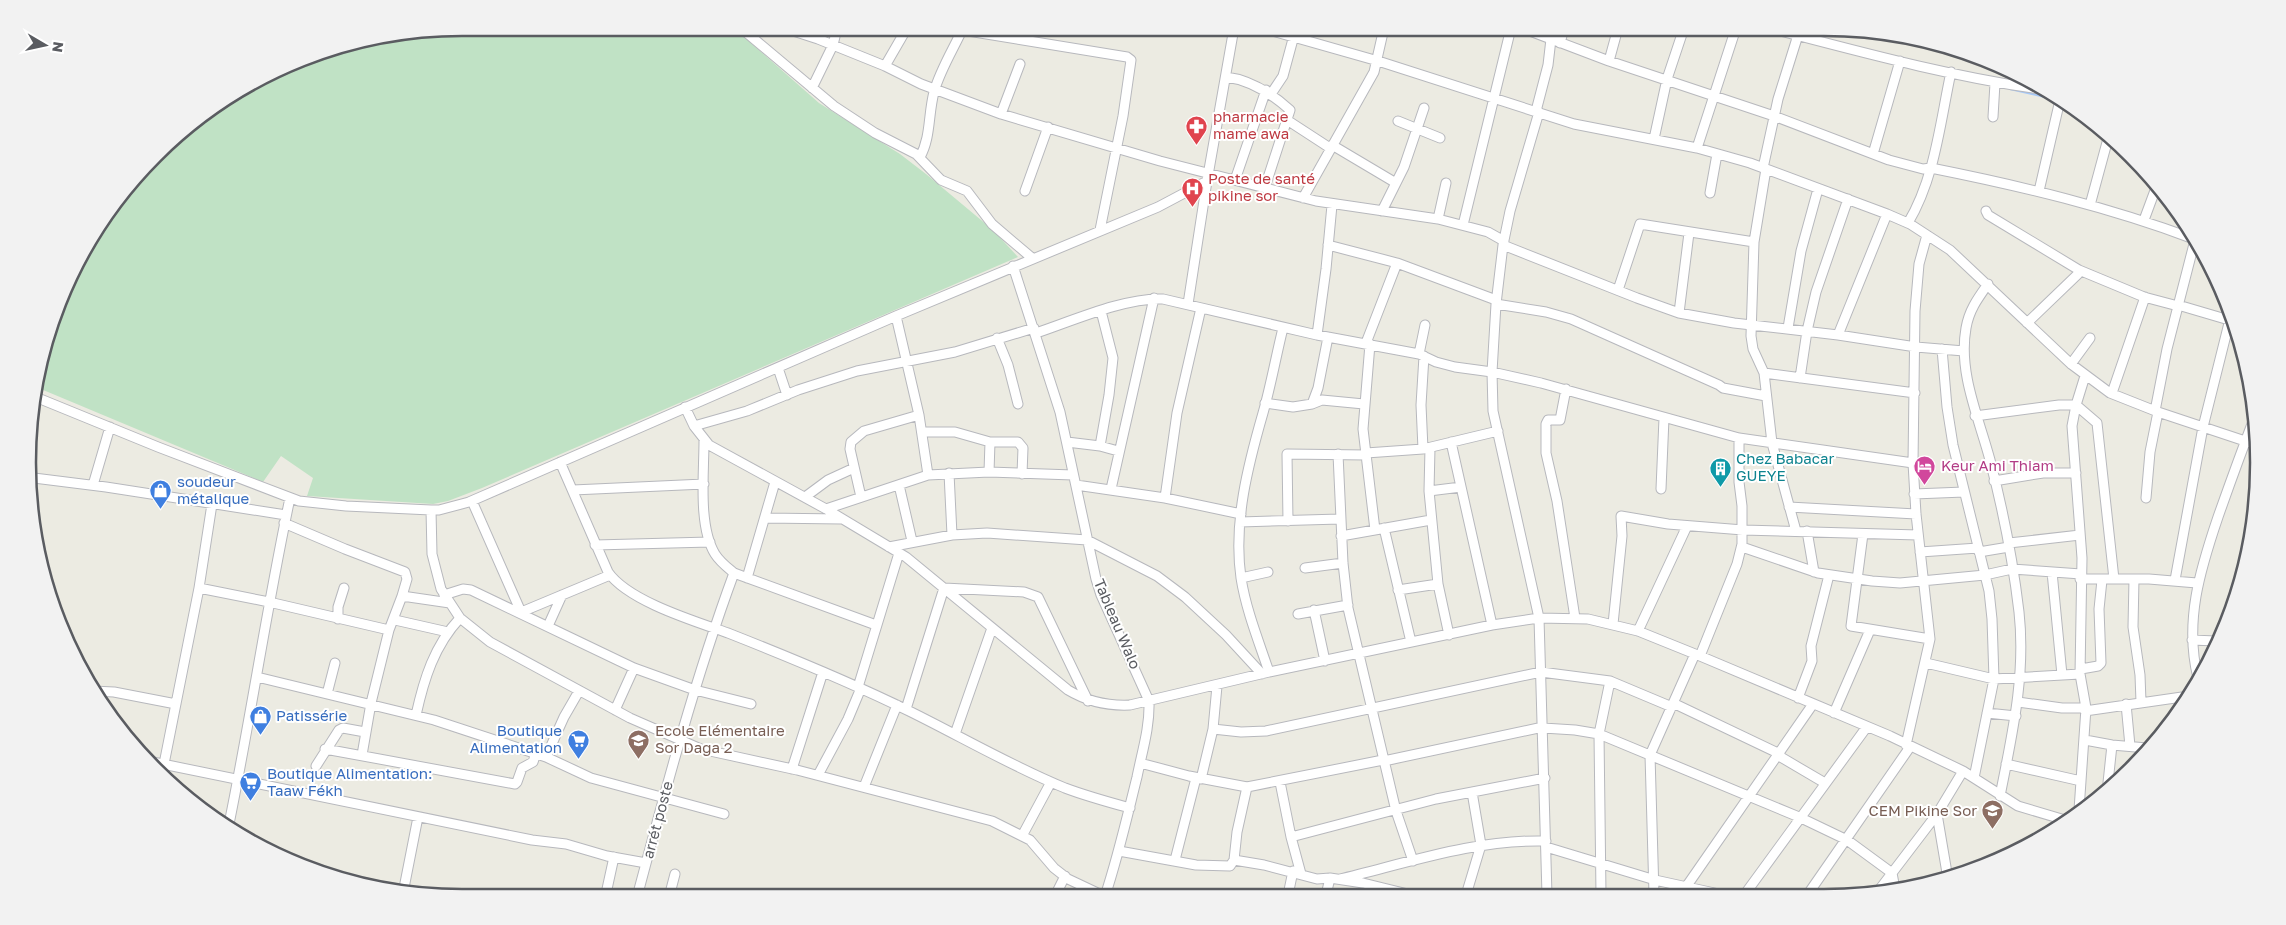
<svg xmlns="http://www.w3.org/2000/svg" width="2286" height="925" font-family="'Golos Text',sans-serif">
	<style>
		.green { fill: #c0e2c5 }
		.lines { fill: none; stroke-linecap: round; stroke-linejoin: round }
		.stream { stroke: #a6c8f8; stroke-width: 2.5 }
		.minor-casing { stroke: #b7b8bd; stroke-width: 11 }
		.minor { stroke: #fff; stroke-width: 9 }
		.labels { text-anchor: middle; stroke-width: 4; stroke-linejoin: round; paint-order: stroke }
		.health-label { font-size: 15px; fill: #be3a42; stroke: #fff; text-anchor: start }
		.culture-label { font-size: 15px; fill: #0d838f; stroke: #fff; text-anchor: start }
		.hotel-label { font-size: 15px; fill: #b23c85; stroke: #fff; text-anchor: start }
		.shop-label { font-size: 15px; fill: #366cbe; stroke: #fff; text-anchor: start }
		.street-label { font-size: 15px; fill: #5a5c61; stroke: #fff }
		.education-label { font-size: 15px; fill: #785e54; stroke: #fff; text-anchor: start }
		.rim { fill: none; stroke: #5a5c61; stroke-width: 2.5 }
	</style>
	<rect width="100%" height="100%" fill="#ecebe2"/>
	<!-- green -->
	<path class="green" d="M462,28H734L819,103L900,154L926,174L993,230L1018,257L482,488L448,501L433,504L307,496L313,478L281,456L263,482L36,387L51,322L86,245L176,135L245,86L322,51Z
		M1882,37L1963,50L1986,61Z"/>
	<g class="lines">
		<!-- stream -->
		<path class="stream" d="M1749,28L1769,32
			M2011,89L2059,100"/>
		<defs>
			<path id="minor" d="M741,28L834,106L875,133L916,154L941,180L967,191L992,224L1032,258
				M784,28L818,39L885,66L921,84L1001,114L1160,161L1316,201L1438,219L1488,232L1504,241
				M1262,28L1378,61L1574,124L1697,148L1750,163L1887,214L1910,224L1950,250L2071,364L2110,393L2158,412L2257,445
				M1522,28L1609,61L1774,116L1889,160L1923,169L1931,168C2021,186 2109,207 2194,239
				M1769,28C1861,52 1952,77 2046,90
				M962,30L1127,57L1131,60L1123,116L1100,230
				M1560,43L1564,28
				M1609,61L1618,28
				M885,66L907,28
				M1226,77C1251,80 1271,93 1290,110L1265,187
				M812,88L833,45L837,28
				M1271,94L1283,76L1296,28
				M1536,111L1548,65L1551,39
				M1539,112L1510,211L1503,245L1496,304L1492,372L1493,411L1539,618L1547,895
				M1001,114L1020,64
				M1993,117L1995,83
				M1287,120L1330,148
				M1398,121L1440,138
				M1654,139L1667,79L1684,28
				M1332,145L1396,183
				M1697,148L1736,28
				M1873,154L1900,61
				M920,157C931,137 928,115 934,92C940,70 954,48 963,28
				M1763,168L1778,99L1798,35
				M1766,169L1754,242L1751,336L1753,349L1764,373L1772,443L1796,531
				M1235,180L1266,90
				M1025,191L1048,127
				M2039,191L2060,100
				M1710,193L1717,154
				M1303,198L1374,72L1384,28
				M2090,205L2109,135
				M1382,211L1404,167L1424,108
				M1986,211L1988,215L2079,270L2144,297L2178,306
				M1438,219L1446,183
				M2144,220L2157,185
				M1908,223C1935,178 1940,123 1951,72
				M1463,225L1511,28
				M1328,245L1397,263L1496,300
				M1503,245L1637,298L1679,313L1734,323L1838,335L1916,347L1964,351
				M1013,266L1060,412L1096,579L1101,595L1149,701C1150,727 1142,752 1137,777C1127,817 1118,857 1105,896
				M1988,284C1978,298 1969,310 1966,328C1958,373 1979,418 1990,460C2003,510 2013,561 2019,612C2026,675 2012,735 2000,796
				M1618,290L1640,224L1754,242
				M1188,304L1207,181L1234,28
				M1496,304L1546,312L1571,319L1719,385L1723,388L1766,396
				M2178,305L2229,320
				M1679,313L1689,233
				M896,316L919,415L928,475
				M2027,323L2078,274L2079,270
				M1788,328L1801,251L1818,189
				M1036,333C1072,321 1126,297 1163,299L1317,335L1419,354L1436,362L1455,367L1492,372L1541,383L1739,438L1913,463
				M1317,335L1326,269L1332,205
				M1838,335L1887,214
				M1328,337L1318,388L1312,404L1322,400L1364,404
				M997,338L1008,365L1018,404
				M1366,343L1397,263
				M1370,344L1363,429L1375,530
				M1942,349L1947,407L1953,445L1989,591L1992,619L1994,679L1974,778
				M1419,354L1425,325
				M2071,364L2090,338
				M778,368L787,395
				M1764,373L1915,393
				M1800,378L1807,331L1816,292L1848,199
				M1566,389L1560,420H1548L1546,424V453L1557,501L1575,618
				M2112,393L2145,297
				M33,396L158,447L299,501L346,506L431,510H439L469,502L896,316L1158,207L1207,181
				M1265,403L1293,407L1312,404
				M685,407L694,426L709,445L826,509L906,557L1068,690C1088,702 1108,706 1130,705L1269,672L1492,625L1539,618L1588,619L1638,631L1700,656L1890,736L1963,771L2018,806L2065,820
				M2155,411L2167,349L2195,240
				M1975,416L2059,405H2076L2097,423L2114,579
				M694,426L747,411L798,390L857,371L955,352L1034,328
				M922,432H955L990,442
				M704,441C704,474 698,526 715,554C720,562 728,568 734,573L876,625
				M1067,442L1100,446L1118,451
				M1451,442L1492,625
				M1100,446L1109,395L1113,358L1101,311
				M1423,449L1421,405L1424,356
				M1366,453L1423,449L1498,431
				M1338,454L1343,563L1348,608L1396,811L1413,861
				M560,462L608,572C628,601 694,621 728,633C789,657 850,682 909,711C960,736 1011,766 1065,788C1086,796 1108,802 1130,808
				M989,472L990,442H1018L1023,448L1022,474
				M949,473L952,535
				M34,478L106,487L286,515
				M1994,481L2043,473H2076
				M93,485L110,427
				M899,485L912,541
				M1076,485L1165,498L1241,514
				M1111,489L1154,298
				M1661,489L1664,418
				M573,490L704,484
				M1429,491L1430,448
				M1914,494L1964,492
				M805,497L828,480L854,468
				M861,497L850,449L851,442L864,431L919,415
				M1165,498L1177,413L1201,308
				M2146,498L2150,452L2158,412
				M472,501L521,612
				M1789,507L1916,514
				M826,509L928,475L989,472L1073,475
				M431,510L432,554L441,589L460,618L490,642L630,718L701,749L797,770L992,821L1030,840L1054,868L1068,879L1104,896
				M765,518L842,519
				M1288,521L1287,454L1366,455
				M1240,522L1340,519
				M284,523L345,549L405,572L407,579L402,596
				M1384,528L1411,642
				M1807,531L1814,572
				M1863,534L1851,626L1930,639
				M1341,536L1431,520
				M2009,543L2080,535
				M595,545L710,542
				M889,547L952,535L987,533L1087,540L1157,576L1185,597L1226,635L1262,674
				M1742,547L1818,573L1872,581L1900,583L1985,575L2012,569L2081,574
				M1920,552L1978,548
				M1979,552L2009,547
				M1305,568L1343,563
				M2052,572L2062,675
				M747,578L775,482
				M1241,578L1268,572
				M2080,579H2149L2197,583
				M2134,579L2133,627L2140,675L2141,702
				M2175,580L2203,427L2231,315
				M199,588L269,602L389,630
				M1398,590L1438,584
				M444,595L463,589L471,590L634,668L695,690L751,704
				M1314,610L1325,661
				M519,613L610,575
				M1298,614L1348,605
				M338,619V607L344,588
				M395,620L448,632
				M1613,624L1622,536L1621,516L1668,524L1743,530L1918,535
				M548,626L562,595
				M1638,631L1687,526
				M1449,635L1438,584L1429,491L1461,487
				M2192,640L2216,641
				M1700,656L1737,564L1742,544V506L1739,482V438
				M1926,663L1994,679L2080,674
				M2081,669L2098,666L2101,663L2099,609L2102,580
				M1269,672C1259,642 1246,610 1241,578C1233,523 1248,465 1263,413C1271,385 1276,356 1283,328
				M257,677L434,720L546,757L591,778L724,814
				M2198,678C2184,622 2200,570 2218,517C2230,483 2242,450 2255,416
				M858,687L899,553
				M93,691L114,692L176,704
				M327,694L335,663
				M1798,698L1812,661L1811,646L1829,575
				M2018,702L2062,708H2086
				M1673,703L1780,754
				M2126,704L2130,746
				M906,709L944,588L1024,592L1038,597L1088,701
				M615,710L634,668
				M2085,711L2189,696
				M1834,713L1870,630
				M1987,713L2016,716
				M416,715C424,679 434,646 460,618
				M1543,728L1575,730L1599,734L1799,817L1847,840L1892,873L1895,889
				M1213,729L1241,732L1266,731L1541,672L1610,681L1672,707
				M955,734L992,628
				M2085,740L2112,745L2147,748
				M1906,745L1930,639L1916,514L1913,463L1915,311L1919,264L1927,235
				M325,749L515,784L517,782L522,768L533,762L536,753
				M362,755L371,703L389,630L402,596L450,603
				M1779,756L1825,783
				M546,757L564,717L579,691
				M148,761L532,840L566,844L607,856L646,863
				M1384,761L1543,727
				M1140,763L1189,776L1247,787
				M164,764L199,588L212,504
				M2006,764L2081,781
				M316,766L339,730L343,728L365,732
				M792,769L823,672
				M818,775L848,719L861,688
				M1201,779L1213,729L1217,686
				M1280,782L1291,837
				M864,787L897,705
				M2107,792L2112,745
				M2079,810L2086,708L2080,674L2082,558L2072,426L2076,405L2085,376
				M1937,814L1947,873
				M229,824C251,716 267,606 290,498
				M1022,836L1051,782
				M1546,847L1655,880L1719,894
				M1119,851L1196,865L1230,866L1234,860L1237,832L1247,787L1383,760
				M1175,860L1196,778
				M1234,860L1264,865L1317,879L1330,878
				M1301,874L1291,837L1436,799L1545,778
				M1340,879C1407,863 1476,839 1546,841
				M1686,887L1813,704
				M404,888L418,817
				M607,889L614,857
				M1601,894L1599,734L1610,681
				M1654,894L1650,755L1695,654
				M1745,894L1866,728
				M1808,894L1910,747
				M1876,894L1937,814L1963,771
				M1288,895L1293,871
				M1326,895L1330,878L1363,883L1412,895
				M1466,895L1481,845L1472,792
				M1055,896L1065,876
				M637,897C666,788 695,679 734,573
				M669,897L675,874"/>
		</defs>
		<!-- minor casing -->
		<use href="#minor" class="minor-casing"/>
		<!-- minor -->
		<use href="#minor" class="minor"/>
	</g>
	<!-- icons -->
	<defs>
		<symbol id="pharmacy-pin" viewBox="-11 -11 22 30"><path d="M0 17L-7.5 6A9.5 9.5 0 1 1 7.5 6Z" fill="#e0444e" stroke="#fff"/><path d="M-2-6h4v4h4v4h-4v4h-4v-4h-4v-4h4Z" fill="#fff"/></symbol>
		<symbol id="hospital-pin" viewBox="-11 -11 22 30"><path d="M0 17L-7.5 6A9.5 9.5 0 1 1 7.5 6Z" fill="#e0444e" stroke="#fff"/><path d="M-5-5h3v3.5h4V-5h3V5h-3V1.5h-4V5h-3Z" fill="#fff"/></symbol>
		<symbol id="hotel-pin" viewBox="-11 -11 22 30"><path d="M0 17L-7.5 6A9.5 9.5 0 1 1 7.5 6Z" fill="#d1479c" stroke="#fff"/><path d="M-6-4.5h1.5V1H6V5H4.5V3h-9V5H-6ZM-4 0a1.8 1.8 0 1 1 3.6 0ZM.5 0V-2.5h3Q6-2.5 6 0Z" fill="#fff"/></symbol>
		<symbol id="building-pin" viewBox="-11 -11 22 30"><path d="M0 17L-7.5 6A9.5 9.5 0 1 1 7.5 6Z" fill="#0f9aa8" stroke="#fff"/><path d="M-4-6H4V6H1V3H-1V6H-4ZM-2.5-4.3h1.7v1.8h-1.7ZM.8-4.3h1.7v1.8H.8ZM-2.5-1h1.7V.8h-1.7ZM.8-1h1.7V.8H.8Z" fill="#fff"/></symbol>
		<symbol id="shop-pin" viewBox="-11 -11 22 30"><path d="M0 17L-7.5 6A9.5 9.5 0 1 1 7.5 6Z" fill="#3f7fe0" stroke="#fff"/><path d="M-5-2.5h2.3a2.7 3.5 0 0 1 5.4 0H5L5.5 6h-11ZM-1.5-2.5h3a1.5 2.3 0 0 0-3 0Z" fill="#fff"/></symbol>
		<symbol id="supermarket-pin" viewBox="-11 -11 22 30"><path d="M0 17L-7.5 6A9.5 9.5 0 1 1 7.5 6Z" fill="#3f7fe0" stroke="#fff"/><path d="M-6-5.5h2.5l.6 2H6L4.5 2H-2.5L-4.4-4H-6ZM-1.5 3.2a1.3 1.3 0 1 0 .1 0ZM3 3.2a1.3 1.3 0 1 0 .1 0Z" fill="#fff"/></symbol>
		<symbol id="school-pin" viewBox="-11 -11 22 30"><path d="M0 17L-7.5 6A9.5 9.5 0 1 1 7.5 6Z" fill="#8d6e63" stroke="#fff"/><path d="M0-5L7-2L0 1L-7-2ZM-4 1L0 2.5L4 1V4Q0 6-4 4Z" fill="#fff"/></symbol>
	</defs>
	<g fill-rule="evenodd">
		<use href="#pharmacy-pin" x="1184" y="114" width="25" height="34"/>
		<use href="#hospital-pin" x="1180" y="176" width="25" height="34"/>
		<use href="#hotel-pin" x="1912" y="454" width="25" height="34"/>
		<use href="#building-pin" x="1708" y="456" width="25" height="34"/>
		<use href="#shop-pin" x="148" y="478" width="25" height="34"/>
		<use href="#shop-pin" x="248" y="704" width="25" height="34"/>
		<use href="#supermarket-pin" x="566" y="728" width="25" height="34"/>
		<use href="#school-pin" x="626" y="728" width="25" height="34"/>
		<use href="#supermarket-pin" x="238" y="770" width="25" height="34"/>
		<use href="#school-pin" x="1980" y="798" width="25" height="34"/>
	</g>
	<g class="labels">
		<!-- health labels -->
		<g class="health-label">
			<text x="1213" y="122">pharmacie<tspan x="1213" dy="17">mame awa</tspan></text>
			<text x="1208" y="184">Poste de santé<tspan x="1208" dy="17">pikine sor</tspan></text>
		</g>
		<!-- culture labels -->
		<g class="culture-label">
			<text x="1736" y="464">Chez Babacar<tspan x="1736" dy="17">GUEYE</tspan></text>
		</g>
		<!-- hotel labels -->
		<g class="hotel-label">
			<text x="1941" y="471">Keur Ami Thiam</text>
		</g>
		<!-- shop labels -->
		<g class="shop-label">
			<text x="177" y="487">soudeur<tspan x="177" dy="17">métalique</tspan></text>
			<text x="276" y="721">Patissérie</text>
			<text x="562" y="736" text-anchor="end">Boutique<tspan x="562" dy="17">Alimentation</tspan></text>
			<text x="267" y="779">Boutique Alimentation:<tspan x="267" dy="17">Taaw Fékh</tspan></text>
		</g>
		<!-- street labels -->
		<g class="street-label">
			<text transform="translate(1117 624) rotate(67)" y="5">Tableau Walo</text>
			<text transform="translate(658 820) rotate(-75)" y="5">arrét poste</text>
		</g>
		<!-- education labels -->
		<g class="education-label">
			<text x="655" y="736">Ecole Elémentaire<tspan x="655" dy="17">Sor Daga 2</tspan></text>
			<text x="1977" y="816" text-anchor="end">CEM Pikine Sor</text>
		</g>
	</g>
	<!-- crop -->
	<path d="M0 0H2286V925H0ZM462 36H1824A426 426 0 0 1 2250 462V463A426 426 0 0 1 1824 889H462A426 426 0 0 1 36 463V462A426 426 0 0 1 462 36Z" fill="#f2f2f2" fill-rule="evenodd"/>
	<path class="rim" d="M462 36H1824A426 426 0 0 1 2250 462V463A426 426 0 0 1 1824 889H462A426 426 0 0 1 36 463V462A426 426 0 0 1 462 36Z"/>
	<!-- north arrow -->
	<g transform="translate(45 45) rotate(99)" stroke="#ffffff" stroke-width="4" paint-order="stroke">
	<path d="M0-4L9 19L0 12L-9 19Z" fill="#5a5c61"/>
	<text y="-8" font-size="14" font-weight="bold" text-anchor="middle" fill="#5a5c61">N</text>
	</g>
</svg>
